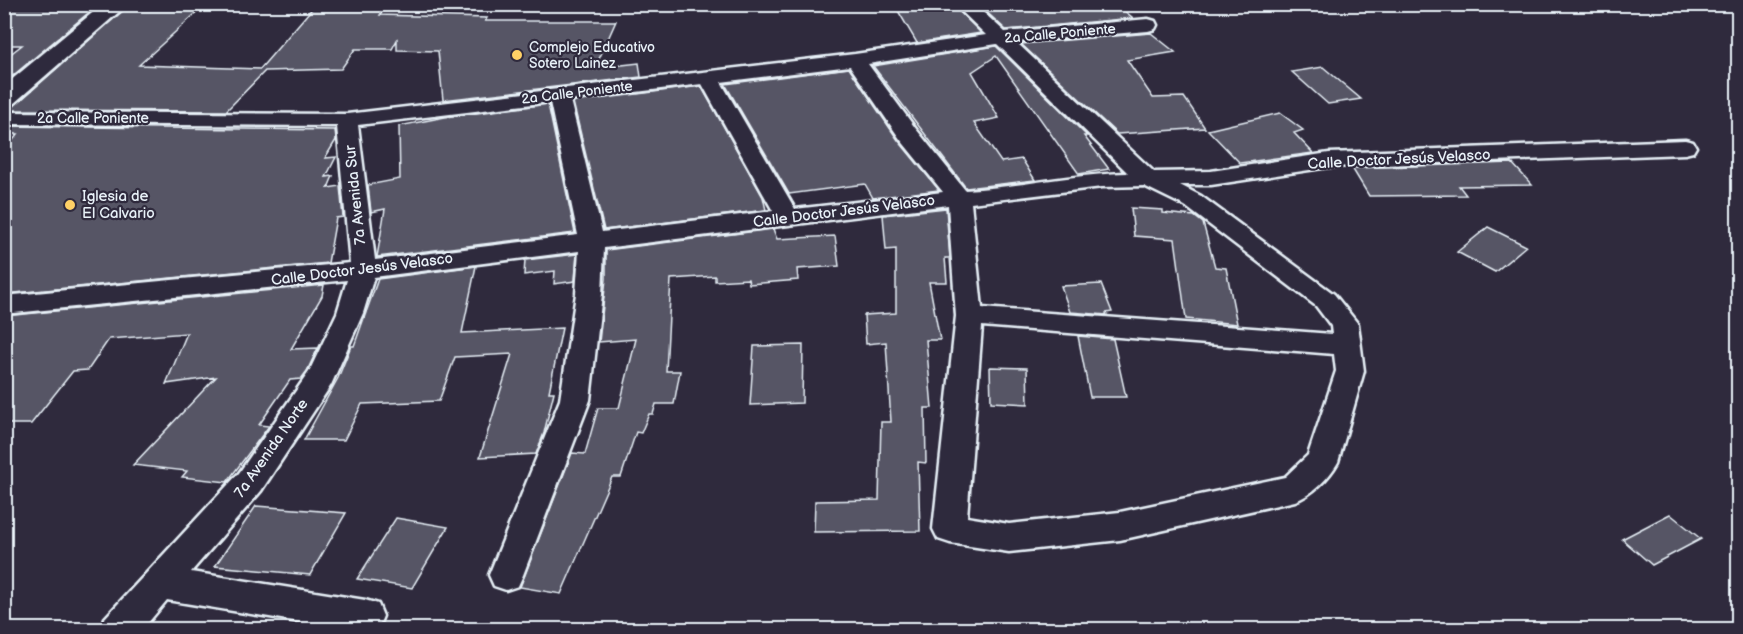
<svg xmlns="http://www.w3.org/2000/svg" width="1743" height="634" font-family="'Balsamiq Sans',sans-serif">
	<style>
		.building { fill: #575565; stroke: #e8f1f8; stroke-width: 1.5 }
		.lines { fill: none; stroke-linecap: round; stroke-linejoin: round }
		.minor-casing { stroke: #e8f1f8; stroke-width: 5 }
		.tertiary-casing { stroke: #e8f1f8; stroke-width: 5 }
		.minor { fill: #2f2a3d; fill-rule: evenodd }
		.tertiary { fill: #2f2a3d; fill-rule: evenodd }
		.poi-dot { fill: #ffd166; stroke: #2f2a3d; stroke-width: 2 }
		.labels { text-anchor: middle; stroke-width: 4.5; stroke-linejoin: round; paint-order: stroke }
		.far-street-label { font-size: 14px; fill: #e8f1f8; stroke: #2f2a3d }
		.far-poi-label { font-size: 14px; fill: #e8f1f8; stroke: #2f2a3d; text-anchor: start }
		.street-label { font-size: 15px; fill: #e8f1f8; stroke: #2f2a3d }
		.poi-label { font-size: 15px; fill: #e8f1f8; stroke: #2f2a3d; text-anchor: start }
	</style>
	<rect width="100%" height="100%" fill="#2f2a3d"/>
	<filter id="ink" filterUnits="userSpaceOnUse"><feTurbulence type="fractalNoise" baseFrequency=".0167" numOctaves="2"/><feDisplacementMap in="SourceGraphic" scale="12" xChannelSelector="R" yChannelSelector="G"/><feConvolveMatrix kernelMatrix="1 2 1 2 8 2 1 2 1" color-interpolation-filters="sRGB"/></filter>
	<g filter="url(#ink)">
		<!-- building -->
		<path class="building" d="M4,4H99L4,83V59L22,45H4Z
			M130,4H206L139,65L260,69L316,4H387L380,15L487,18L485,21H616L595,68L639,63L641,77L443,100L438,51L397,50V40L392,49H355L341,69L265,71L226,111L4,110L14,106Z
			M894,4H952L981,33L917,43Z
			M978,4H1116L1133,18L1006,30Z
			M1151,33L1175,52L1127,60L1153,98L1184,97L1205,128L1117,134L1021,44Z
			M996,46L1087,136H1084L1109,169L1079,174L996,56L972,72L999,118L974,123L1001,162L1022,159L1035,180L966,188L873,66Z
			M1323,67L1361,99L1328,104L1292,72Z
			M849,68L898,140L939,190L873,198L865,184L789,194L725,84Z
			M701,86L763,197L766,210L604,230L573,102Z
			M548,104L575,233L377,257L385,209L371,212L368,185L400,179L399,126L445,117Z
			M1280,113L1303,130L1294,133L1313,153L1240,163L1208,130Z
			M4,126L335,130L336,140L325,158L336,157L326,177L333,176L328,188L340,186L343,217L336,218L328,263L4,294V151L18,134H4Z
			M1512,163L1532,185L1459,186L1466,195L1369,196L1352,168Z
			M946,208L950,258H945L947,282H929L940,340H926L932,408H925L926,463L918,462L920,531L814,532L815,501L879,500L881,422H891L886,342L866,344L864,315L896,313V249L886,250L883,215Z
			M1131,208L1163,210V213L1194,216L1203,223L1215,267L1226,268L1237,324L1186,319L1175,239L1134,236Z
			M1488,227L1526,246L1495,272L1457,252Z
			M773,229L777,239L835,236L839,266L797,269L798,280L749,284L748,279L715,281V276L671,279L666,371H680L674,404H656L653,414H649L641,433L636,432L621,477H612L561,594L520,587L572,453L585,454L598,408H619L636,339L599,342L606,279V250Z
			M577,254L575,281L554,284L555,271L524,275L525,260Z
			M476,266L462,333L562,328L549,392H554L544,433L536,454L480,457L512,354L455,357L439,401L362,404L344,440H304L338,378L351,346H354L378,279Z
			M1101,284L1112,312L1106,313L1107,315L1070,312L1061,286Z
			M324,285L322,296L291,349L318,348L307,371L301,379L290,380L259,425L269,426L227,482L182,477L187,471L133,465L216,377L166,384L187,333L109,339L88,370L73,371L31,424H4V316Z
			M1078,336L1113,339L1126,397H1090Z
			M803,345L802,403L750,405L754,346Z
			M990,367L1027,368L1028,404L991,402Z
			M256,506L346,513L310,575L215,566Z
			M1670,514L1701,539L1652,565L1622,539Z
			M396,518L448,527L412,588L357,579Z"/>
		<g class="lines">
			<defs>
				<path id="minor" d="M954,4H974L1005,32L1148,19L1155,21L1157,25L1155,29L1148,31L1016,42L1154,172L1211,171L1329,153L1685,140L1693,142L1696,147L1693,152L1685,154L1329,167L1211,185H1180L1201,196L1334,294L1358,324L1364,371L1338,462C1329,478 1312,495 1295,501L1120,540L1009,552L950,543L938,539L933,529L956,316L948,205L604,248L602,294L590,400L523,575L518,586L506,590L494,586L489,575L560,400L576,294L579,251L374,277L363,313L331,385L261,491L191,572L365,600L378,604L383,616L378,628L347,630L167,600L142,630H100L105,618L239,473L309,372L337,313L347,280L4,314V296L350,263L337,126L4,124V112L347,114L855,54L986,35ZM997,44L1128,173C1074,174 1020,187 965,190L916,129L868,64ZM850,66L900,139L943,192L795,209L721,82ZM702,84L773,211L602,232L570,100ZM550,102L578,235L375,260L358,125ZM1144,186L1185,206L1316,306L1331,326L1332,334L982,308L971,203L1102,187ZM982,326L1334,354L1336,371L1308,455L1285,477L1120,512L1009,524L967,517Z"/>
				<path id="tertiary" d="M103,4H128L13,104L4,106V86Z"/>
			</defs>
			<!-- minor casing -->
			<use href="#minor" class="minor-casing"/>
			<!-- tertiary casing -->
			<use href="#tertiary" class="tertiary-casing"/>
			<!-- minor -->
			<use href="#minor" class="minor"/>
			<!-- tertiary -->
			<use href="#tertiary" class="tertiary"/>
		</g>
	</g>
	<!-- markers -->
	<g class="poi-dot">
		<circle cx="517" cy="55" r="6"/>
		<circle cx="70" cy="205" r="6"/>
	</g>
	<g class="labels">
		<!-- far-street labels -->
		<g class="far-street-label">
			<text transform="translate(1060 33) rotate(-5)" y="5">2a Calle Poniente</text>
			<text transform="translate(577 92) rotate(-7)" y="5">2a Calle Poniente</text>
			<text x="93" y="123">2a Calle Poniente</text>
		</g>
		<!-- far-poi labels -->
		<g class="far-poi-label">
			<text x="529" y="52">Complejo Educativo<tspan x="529" dy="16">Sotero Lainez</tspan></text>
		</g>
		<!-- street labels -->
		<g class="street-label">
			<text transform="translate(1399 159) rotate(-3)" y="5">Calle Doctor Jesús Velasco</text>
			<text transform="translate(355 195) rotate(-96)" y="5">7a Avenida Sur</text>
			<text transform="translate(844 211) rotate(-7)" y="5">Calle Doctor Jesús Velasco</text>
			<text transform="translate(362 269) rotate(-7)" y="5">Calle Doctor Jesús Velasco</text>
			<text transform="translate(271 448) rotate(-55)" y="5">7a Avenida Norte</text>
		</g>
		<!-- poi labels -->
		<g class="poi-label">
			<text x="82" y="201">Iglesia de<tspan x="82" dy="17">El Calvario</tspan></text>
		</g>
	</g>
	<!-- margin -->
	<rect width="1743" height="634" fill="none" stroke="#2f2a3d" stroke-width="24"/>
	<rect x="12" y="12" width="1719" height="610" fill="none" stroke="#e8f1f8" stroke-width="2" filter="url(#ink)"/>
</svg>
